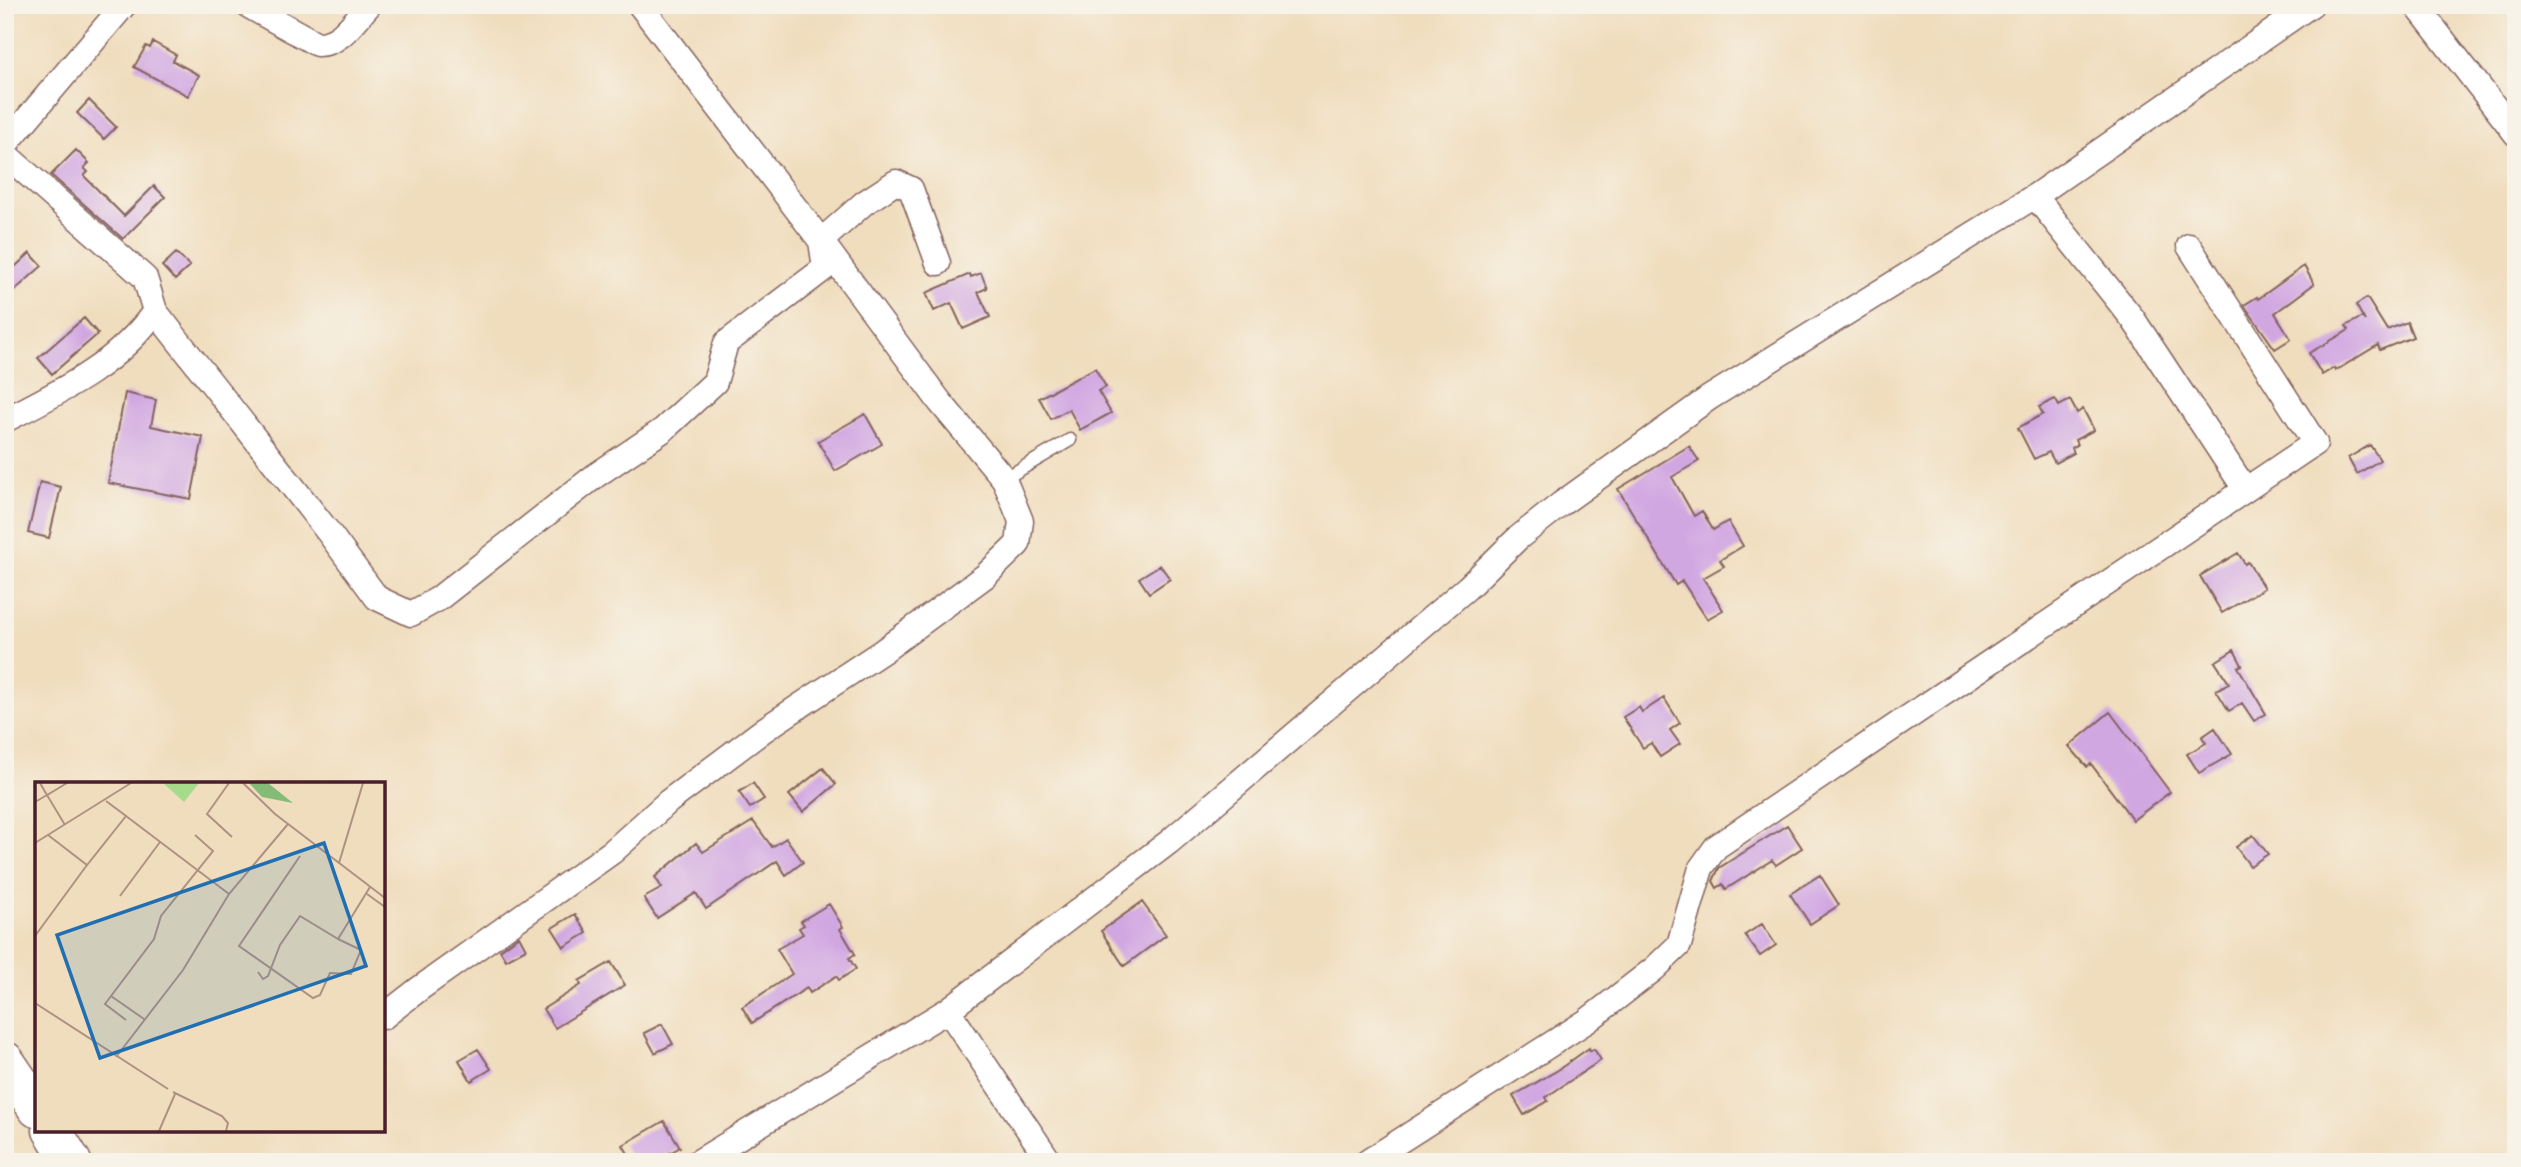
<svg xmlns="http://www.w3.org/2000/svg" width="2521" height="1167" font-family="Caveat,sans-serif">
	<style>
		.building { fill: #d1a7e2 }
		.lines { fill: none; stroke-linecap: round; stroke-linejoin: round }
		.lane-casing { stroke: #84625e; stroke-width: 15 }
		.street-casing { stroke: #84625e; stroke-width: 27 }
		.highway-casing { stroke: #84625e; stroke-width: 41 }
		.lane { stroke: #fff; stroke-width: 12 }
		.street { stroke: #fff; stroke-width: 24 }
		.highway { stroke: #fff; stroke-width: 38 }
		.inset-road { fill: none; stroke: #ae9183; stroke-width: 2 }
		.view { fill: #1f6fb2; fill-opacity: 0.15; stroke: #1f6fb2; stroke-width: 3.5 }
		.inset-edge { fill: none; stroke: #4a1f2b; stroke-width: 3.5 }
	</style>
	<rect width="100%" height="100%" fill="#f7f3e8"/>
	<filter id="ink" filterUnits="userSpaceOnUse"><feTurbulence type="fractalNoise" baseFrequency=".0143" numOctaves="2"/><feDisplacementMap in="SourceGraphic" scale="14" xChannelSelector="R" yChannelSelector="G"/><feConvolveMatrix kernelMatrix="1 2 1 2 8 2 1 2 1" color-interpolation-filters="sRGB"/></filter>
	<filter id="wash" filterUnits="userSpaceOnUse"><feTurbulence type="fractalNoise" baseFrequency=".00686" numOctaves="4" result="noise"/><feDisplacementMap in="SourceGraphic" scale="28" xChannelSelector="R" yChannelSelector="G"/><feGaussianBlur stdDeviation="1.57" result="paint"/><feColorMatrix in="noise" values="0 0 0 0 0 0 0 0 0 0 0 0 0 0 0 0 0 1.4 0 .05"/><feComposite in="paint" operator="in"/></filter>
	<g filter="url(#wash)">
		<rect width="100%" height="100%" fill="#f0ddbd"/>
		<g id="blocks">
			<!-- building -->
			<path class="building" d="M153,42L176,55L173,61L199,75L188,96L134,67L146,46L150,48Z
				M89,100L116,127L104,139L77,113Z
				M76,150L89,163L84,168L88,172L84,176L124,216L154,186L165,197L123,239L51,175Z
				M30,253L42,266L5,299V276Z
				M176,253L190,266L175,280L162,266Z
				M2304,266L2314,284L2275,313L2291,339L2275,349L2244,305L2257,297L2258,299Z
				M981,273L987,288L978,292L990,317L963,329L951,303L934,311L926,293L970,274L971,277Z
				M2367,298L2387,330L2407,322L2413,337L2380,350L2378,345L2335,371L2334,368L2322,375L2309,353L2349,330L2346,326L2362,317L2365,321L2356,305Z
				M84,318L98,334L52,374L38,358Z
				M1095,368L1106,387L1098,391L1111,413L1080,430L1069,409L1051,419L1039,398Z
				M125,393L156,400L151,426L203,437L191,499L108,483Z
				M2055,399L2059,406L2070,400L2077,413L2083,409L2094,430L2075,440L2077,445L2072,448L2074,453L2055,463L2049,452L2034,459L2018,428L2043,414L2039,407Z
				M865,414L882,444L835,471L818,441Z
				M2370,445L2380,460L2357,474L2348,458Z
				M1689,446L1699,461L1672,477L1694,516L1702,511L1713,530L1728,521L1743,546L1720,560L1724,566L1703,578L1723,610L1707,619L1682,581L1676,585L1618,489Z
				M40,482L61,487L49,538L28,533Z
				M2238,553L2245,564L2248,562L2264,588L2222,613L2200,576Z
				M1160,565L1170,579L1149,593L1139,578Z
				M2234,650L2242,665L2238,667L2266,714L2254,721L2242,703L2229,711L2216,690L2229,683L2215,662Z
				M1664,698L1680,723L1670,730L1680,744L1660,757L1651,743L1643,748L1623,717L1639,707L1642,712Z
				M2110,712L2170,792L2133,820L2091,764L2087,767L2069,746Z
				M2215,728L2232,754L2199,773L2187,754L2206,743L2202,737Z
				M823,768L836,784L803,812L789,795Z
				M753,783L764,799L750,808L739,792Z
				M753,821L772,847L786,838L803,862L786,875L777,861L706,909L696,893L657,918L644,898L662,888L655,877L696,843L703,852Z
				M1787,825L1802,848L1776,865L1772,860L1726,889L1723,884L1717,888L1713,881L1719,868Z
				M2253,835L2268,854L2250,866L2236,847Z
				M1820,875L1839,905L1810,924L1790,894Z
				M1142,902L1166,935L1124,966L1101,931Z
				M829,904L843,927L840,929L855,954L849,958L856,969L839,980L836,976L810,993L807,988L752,1023L742,1007L792,974L777,949L803,934L799,928L804,925L801,921Z
				M575,914L587,933L564,947L552,928Z
				M1762,924L1776,945L1760,956L1745,935Z
				M519,936L526,949L506,960L500,950Z
				M611,962L625,985L555,1028L543,1009L581,985L579,981Z
				M662,1024L673,1044L655,1053L644,1033Z
				M1589,1048L1590,1051L1594,1049L1601,1060L1546,1097L1548,1101L1524,1115L1513,1096L1558,1070Z
				M478,1049L491,1069L471,1081L459,1060Z
				M664,1121L680,1147L655,1162H633L623,1145Z"/>
		</g>
	</g>
	<g filter="url(#ink)">
		<use href="#blocks" fill-opacity="0" stroke="#84625e" stroke-width="2"/>
		<g class="lines">
			<defs>
				<path id="lane" d="M1004,479L1070,440"/>
				<path id="street" d="M247,5L317,44C340,45 354,21 369,5
					M2416,5L2516,134
					M5,145L124,5
					M5,154L145,278L155,311C118,364 62,391 5,420
					M2035,196L2133,319L2245,489
					M155,311L329,533L377,598L411,614L438,599L595,476L663,430L715,382L726,343L825,268L821,241L864,203L896,182L911,189L938,263
					M948,1010L1050,1162
					M383,1017L419,989L612,852L669,801L765,729L883,651L985,576L1018,544L1021,521L1004,479L940,402L821,241L640,5
					M698,1162L948,1010L1169,842L1468,587L1518,538L1561,504L1709,398L2035,196L2311,5
					M1367,1162L1587,1021L1654,969L1679,945L1701,868L1716,847L2315,443L2189,246"/>
				<path id="highway" d="M5,1061L37,1108
					M52,1130L72,1162"/>
			</defs>
			<!-- lane casing -->
			<use href="#lane" class="lane-casing"/>
			<!-- street casing -->
			<use href="#street" class="street-casing"/>
			<!-- highway casing -->
			<use href="#highway" class="highway-casing"/>
			<!-- lane -->
			<use href="#lane" class="lane"/>
			<!-- street -->
			<use href="#street" class="street"/>
			<!-- highway -->
			<use href="#highway" class="highway"/>
		</g>
	</g>
	<!-- overview -->
	<g transform="translate(35 782)">
		<rect width="350" height="350" fill="#f0ddbd"/>
		<path d="M128,1H164L149,20Z" fill="#a6db8b"/>
		<path d="M214,1H233L258,21L227,15Z" fill="#84bb77"/>
		<path class="inset-road" d="M5,1L12,13L32,1M194,1L172,32L197,55M208,1L240,32L350,116M0,20L12,13L30,43M91,34L194,112M13,53L52,83L91,34L71,19M0,61L96,1M265,74L204,164L278,216L285,213L295,191L316,192L326,168L303,157L335,105M304,81L328,1M332,112L350,125M85,114L125,60M0,154L52,83M223,190L228,197L233,194L245,163L265,134L303,157M76,214L109,237M0,221L133,307M91,238L70,222L119,157L126,134L178,69L160,53M81,275L148,188L194,112L253,42M138,310L187,334L193,341L191,349M124,349L140,312"/>
		<path class="view" d="M289,61L331,184L65,276L22,153Z"/>
		<rect width="350" height="350" class="inset-edge"/>
	</g>
	<!-- margin -->
	<rect width="2521" height="1167" fill="none" stroke="#f7f3e8" stroke-width="28"/>
</svg>
